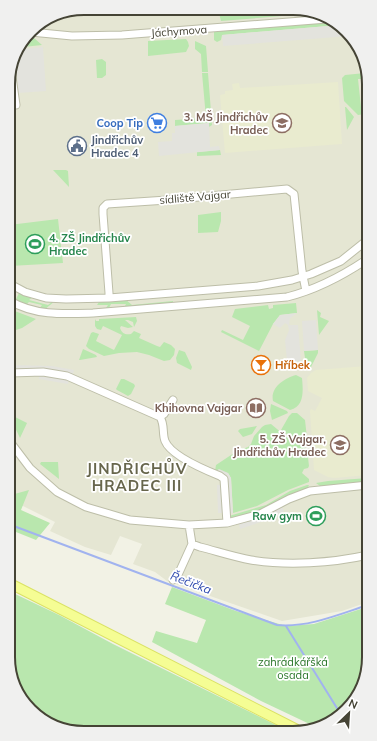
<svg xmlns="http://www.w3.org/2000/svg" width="377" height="741" font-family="Mulish,sans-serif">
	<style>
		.residential { fill: #e5e6d3 }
		.education { fill: #e9ebcf }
		.green { fill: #b9e7ae }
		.parking { fill: #e3e3dd }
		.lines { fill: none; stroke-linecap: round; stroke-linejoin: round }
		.stream { stroke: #a1b3ef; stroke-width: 2 }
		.minor-casing { stroke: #bdbea8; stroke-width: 9 }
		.major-casing { stroke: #dae264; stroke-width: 11 }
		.minor { stroke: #fff; stroke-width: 7 }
		.major { stroke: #f5fd94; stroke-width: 9 }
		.labels { text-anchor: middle; stroke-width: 3.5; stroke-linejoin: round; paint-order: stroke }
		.street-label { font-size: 11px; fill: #454435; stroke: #fff }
		.education-label { font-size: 11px; font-weight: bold; fill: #785e54; stroke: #fff; text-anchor: end }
		.shop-label { font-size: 11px; font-weight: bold; fill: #366cbe; stroke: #fff; text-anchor: end }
		.service-label { font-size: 11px; font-weight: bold; fill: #4e5e75; stroke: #fff; text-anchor: start }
		.leisure-label { font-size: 11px; font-weight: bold; fill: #27864d; stroke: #fff; text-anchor: start }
		.food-label { font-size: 11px; font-weight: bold; fill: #c56008; stroke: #fff; text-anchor: start }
		.park-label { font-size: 11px; fill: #2a7629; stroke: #fff }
		.water-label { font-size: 12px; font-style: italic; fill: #2f4baf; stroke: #fff }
		.district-label { font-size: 15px; font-weight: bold; letter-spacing: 1px; fill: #67664c; stroke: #fff }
		.rim { fill: none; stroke: #454435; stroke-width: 2 }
	</style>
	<rect width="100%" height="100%" fill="#f2f2e5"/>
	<!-- residential -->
	<path class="residential" d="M84,8L307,9L343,27L365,60L368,602L342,611L282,621L167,581L155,572L133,564L142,544L120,536L111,555L85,547L50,531L55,522L11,500L9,75L34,27Z"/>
	<!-- education -->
	<path class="education" d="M338,82L342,144L225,153L220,95L225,94V91L233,90L232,84L239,83L240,88Z
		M367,366L368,475L334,478L328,477L314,470L310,411L311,409L315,411L322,398L308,391L307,378L311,373L316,370Z"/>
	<!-- green -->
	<path class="green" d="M218,9H247V16L303,12V9L308,10L307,14L221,21Z
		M330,21L340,25L222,35L221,40L217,42L214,40V30Z
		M29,37L34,38L42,45L23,47Z
		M186,39L188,42L189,46L186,52L148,56V41Z
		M195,41L206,46L208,72H202L201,54L195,49Z
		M102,59L106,62V75L102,78H97L96,60Z
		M202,73H208L212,125L209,127L208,123L175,126V120L206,118Z
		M365,73V79H358L361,107H365V114L358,115L344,101L342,78L345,75Z
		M345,107H346L354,117L347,130Z
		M220,150L221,155L197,156V152Z
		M53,170H66L68,171L69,187Z
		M221,212V221L218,232L198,233V215Z
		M58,219L63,263L10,266L9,225Z
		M19,293L33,297L29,300L48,305L53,301H55L44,310L39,309L42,305L29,302L26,305L16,299Z
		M125,299L132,305L173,301V304L124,308L126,304H111L109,308H106L108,305H97L99,302Z
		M296,303L297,313L280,315L273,324L259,351L221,332L222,330L243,340L250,326L232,317L235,309L268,305L269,309L273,308V305Z
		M12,310L36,319L22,328L10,332V312Z
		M317,310L321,313L320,317L329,321L319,335Z
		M136,317L137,321L134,327L133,322L128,320H125L133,327L128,328L121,326L120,328C122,334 126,335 131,334L134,331L141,334L139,338L157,346L160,347L164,342L171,345L175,349L174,355L170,360L164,361L149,355L137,352L119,353L104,356L89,349L86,346L91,333L93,332L99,334L96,341L114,350L122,335L103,326L101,330L97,329L95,326V319L96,321H99V319Z
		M83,349L96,355L97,357L80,360H79Z
		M179,350L185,352L192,367L191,370L177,363L176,358Z
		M318,350V353L311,367H308L306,365L304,351Z
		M296,375L302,378C303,389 305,407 290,410L273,401C270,387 285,378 296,375Z
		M121,379H124L134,384L135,386L131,394L128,396L117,390L116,389Z
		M271,404L287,411L288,413L272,420L270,411Z
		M292,413H297L305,420L307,438L305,442L295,440L281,430L289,416Z
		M11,415L27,423L20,438L11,419Z
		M271,424L289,439L307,449L309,466L308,468L304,469L302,473L309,479V482L288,490L257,506L233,513L231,478L228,473L215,471L216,465L237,451L248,447L251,444L254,436L262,427L265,425Z
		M257,426L252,434L243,437L238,431L240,429Z
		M41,462H58L59,479L40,464Z
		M368,478V483L324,486H320L316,483L328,481Z
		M307,485H309L307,489L265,509L235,519L229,516L266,505L290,491Z
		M29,490L21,510L50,523L36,540L11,530V495Z
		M172,587L236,611L286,626L314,624L367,607L368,611L369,662L353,703L318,728L261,701L152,642L156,631L197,643L206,620L165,604Z
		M11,592L59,615L113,644L284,729L74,732L34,714L12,681Z"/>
	<!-- parking -->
	<path class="parking" d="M247,9H303V12L247,16Z
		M340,25L343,27L349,36L223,46L222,35Z
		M43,47L46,91L18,93L16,61L22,49Z
		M209,123L210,147L219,146L220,150L159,156L158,142L172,141V133H175V126Z
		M297,313L290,318L289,325H298L301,361H287L285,340L289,330L288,325L285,323L280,328L273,324L280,315Z
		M316,320L318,350L304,351L302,321Z
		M10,365L52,366L74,370L73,374L55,371L10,370Z
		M43,375L69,379L68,384L39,379V376Z
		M219,469L228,473L231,478L233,513H218L217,485L227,484L216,471Z
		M282,507L284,511L270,519L240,529L239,524L268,514Z"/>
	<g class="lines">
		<!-- stream -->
		<path class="stream" d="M11,525L277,625C308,628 340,614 368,605
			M286,626L340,713"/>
		<defs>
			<path id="minor" d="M31,32L72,36L122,35L327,19
				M9,105H16L11,70
				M10,284L25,292L46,298L66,299L109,298L258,286L292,280L311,274L341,261L366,241
				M109,298V293L103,214V208L107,204L167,200L287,189L294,194L302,271L306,291
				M10,301C36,316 64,314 93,313L287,297C315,290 342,276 366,260
				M10,373L43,372L67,376L160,417C165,425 162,433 165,441C171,456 205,470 220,476L224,479L227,523
				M160,417L164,414L173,400
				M11,443L30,468L57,492L86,507L130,520L189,525L227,523L260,514L289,499L310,491L368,485
				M192,544L200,547C216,551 234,557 251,560C288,566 332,563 368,555
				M173,580L177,577L192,544L189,525"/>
			<path id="major" d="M11,584L296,729"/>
		</defs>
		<!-- minor casing -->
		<use href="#minor" class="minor-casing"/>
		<!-- major casing -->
		<use href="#major" class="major-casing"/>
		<!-- minor -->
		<use href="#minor" class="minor"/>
		<!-- major -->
		<use href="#major" class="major"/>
	</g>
	<!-- icons -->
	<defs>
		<symbol id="supermarket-ring" viewBox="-11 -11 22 22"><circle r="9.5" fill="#fff" stroke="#3f7fe0" stroke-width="1.5"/><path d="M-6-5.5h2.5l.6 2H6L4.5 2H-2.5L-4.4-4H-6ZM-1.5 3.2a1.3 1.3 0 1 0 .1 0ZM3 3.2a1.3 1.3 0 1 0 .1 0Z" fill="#3f7fe0"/></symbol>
		<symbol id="school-ring" viewBox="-11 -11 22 22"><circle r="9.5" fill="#fff" stroke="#8d6e63" stroke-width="1.5"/><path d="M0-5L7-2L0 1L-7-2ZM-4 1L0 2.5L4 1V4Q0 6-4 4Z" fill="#8d6e63"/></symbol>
		<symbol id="civic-ring" viewBox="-11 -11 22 22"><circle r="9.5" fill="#fff" stroke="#5c6f8a" stroke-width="1.5"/><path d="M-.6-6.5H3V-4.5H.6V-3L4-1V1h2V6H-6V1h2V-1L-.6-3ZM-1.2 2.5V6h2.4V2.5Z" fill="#5c6f8a"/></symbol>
		<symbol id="stadium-ring" viewBox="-11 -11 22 22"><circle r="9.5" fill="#fff" stroke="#2e9e5b" stroke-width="1.5"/><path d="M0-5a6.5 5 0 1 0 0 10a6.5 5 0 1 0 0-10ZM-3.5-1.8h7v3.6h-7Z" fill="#2e9e5b"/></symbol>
		<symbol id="bar-ring" viewBox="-11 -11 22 22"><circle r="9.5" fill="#fff" stroke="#e8710a" stroke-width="1.5"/><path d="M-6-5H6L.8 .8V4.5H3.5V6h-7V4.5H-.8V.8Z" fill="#e8710a"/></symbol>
		<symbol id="library-ring" viewBox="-11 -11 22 22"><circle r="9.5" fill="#fff" stroke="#8d6e63" stroke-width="1.5"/><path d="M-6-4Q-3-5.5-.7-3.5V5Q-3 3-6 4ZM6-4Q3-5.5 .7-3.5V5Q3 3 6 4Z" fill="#8d6e63"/></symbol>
	</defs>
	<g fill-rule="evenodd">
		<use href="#supermarket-ring" x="146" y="112" width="22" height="22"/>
		<use href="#school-ring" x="271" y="112" width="22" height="22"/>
		<use href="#civic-ring" x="66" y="135" width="22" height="22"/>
		<use href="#stadium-ring" x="24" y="233" width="22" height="22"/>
		<use href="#bar-ring" x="250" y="354" width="22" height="22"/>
		<use href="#library-ring" x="245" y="397" width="22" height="22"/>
		<use href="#school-ring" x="329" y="434" width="22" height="22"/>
		<use href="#stadium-ring" x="305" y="505" width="22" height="22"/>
	</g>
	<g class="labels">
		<!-- street labels -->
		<g class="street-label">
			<text transform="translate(179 31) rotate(-4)" y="4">Jáchymova</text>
			<text transform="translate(195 197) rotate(-5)" y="4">sídliště Vajgar</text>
		</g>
		<!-- education labels -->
		<g class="education-label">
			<text x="268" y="121">3. MŠ Jindřichův<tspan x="268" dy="13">Hradec</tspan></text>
			<text x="242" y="412">Khihovna Vajgar</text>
			<text x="326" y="443">5. ZŠ Vajgar,<tspan x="326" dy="13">Jindřichův Hradec</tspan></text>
		</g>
		<!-- shop labels -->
		<g class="shop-label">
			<text x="143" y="127">Coop Tip</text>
		</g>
		<!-- service labels -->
		<g class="service-label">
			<text x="91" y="144">Jindřichův<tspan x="91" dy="13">Hradec 4</tspan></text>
		</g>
		<!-- leisure labels -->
		<g class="leisure-label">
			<text x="49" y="242">4. ZŠ Jindřichův<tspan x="49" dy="13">Hradec</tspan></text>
			<text x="302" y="520" text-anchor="end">Raw gym</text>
		</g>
		<!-- food labels -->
		<g class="food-label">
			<text x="275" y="369">Hříbek</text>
		</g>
		<!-- park labels -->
		<g class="park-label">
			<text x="293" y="666">zahrádkářšká<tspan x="293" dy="13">osada</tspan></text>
		</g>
		<!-- water labels -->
		<g class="water-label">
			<text transform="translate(191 583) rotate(21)" y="4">Řečička</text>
		</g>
		<!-- district labels -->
		<g class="district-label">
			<text x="137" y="474">JINDŘICHŮV<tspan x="137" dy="17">HRADEC III</tspan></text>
		</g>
	</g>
	<!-- crop -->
	<path d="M0 0H377V741H0ZM84 15H293A69 69 0 0 1 362 84V657A69 69 0 0 1 293 726H84A69 69 0 0 1 15 657V84A69 69 0 0 1 84 15Z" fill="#f0f0ef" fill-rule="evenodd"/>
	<path class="rim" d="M84 15H293A69 69 0 0 1 362 84V657A69 69 0 0 1 293 726H84A69 69 0 0 1 15 657V84A69 69 0 0 1 84 15Z"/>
	<!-- north arrow -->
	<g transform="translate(349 713) rotate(25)" stroke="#ffffff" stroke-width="3" paint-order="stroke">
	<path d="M0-3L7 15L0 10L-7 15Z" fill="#454435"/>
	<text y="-6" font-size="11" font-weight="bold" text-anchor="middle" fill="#454435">N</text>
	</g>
</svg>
